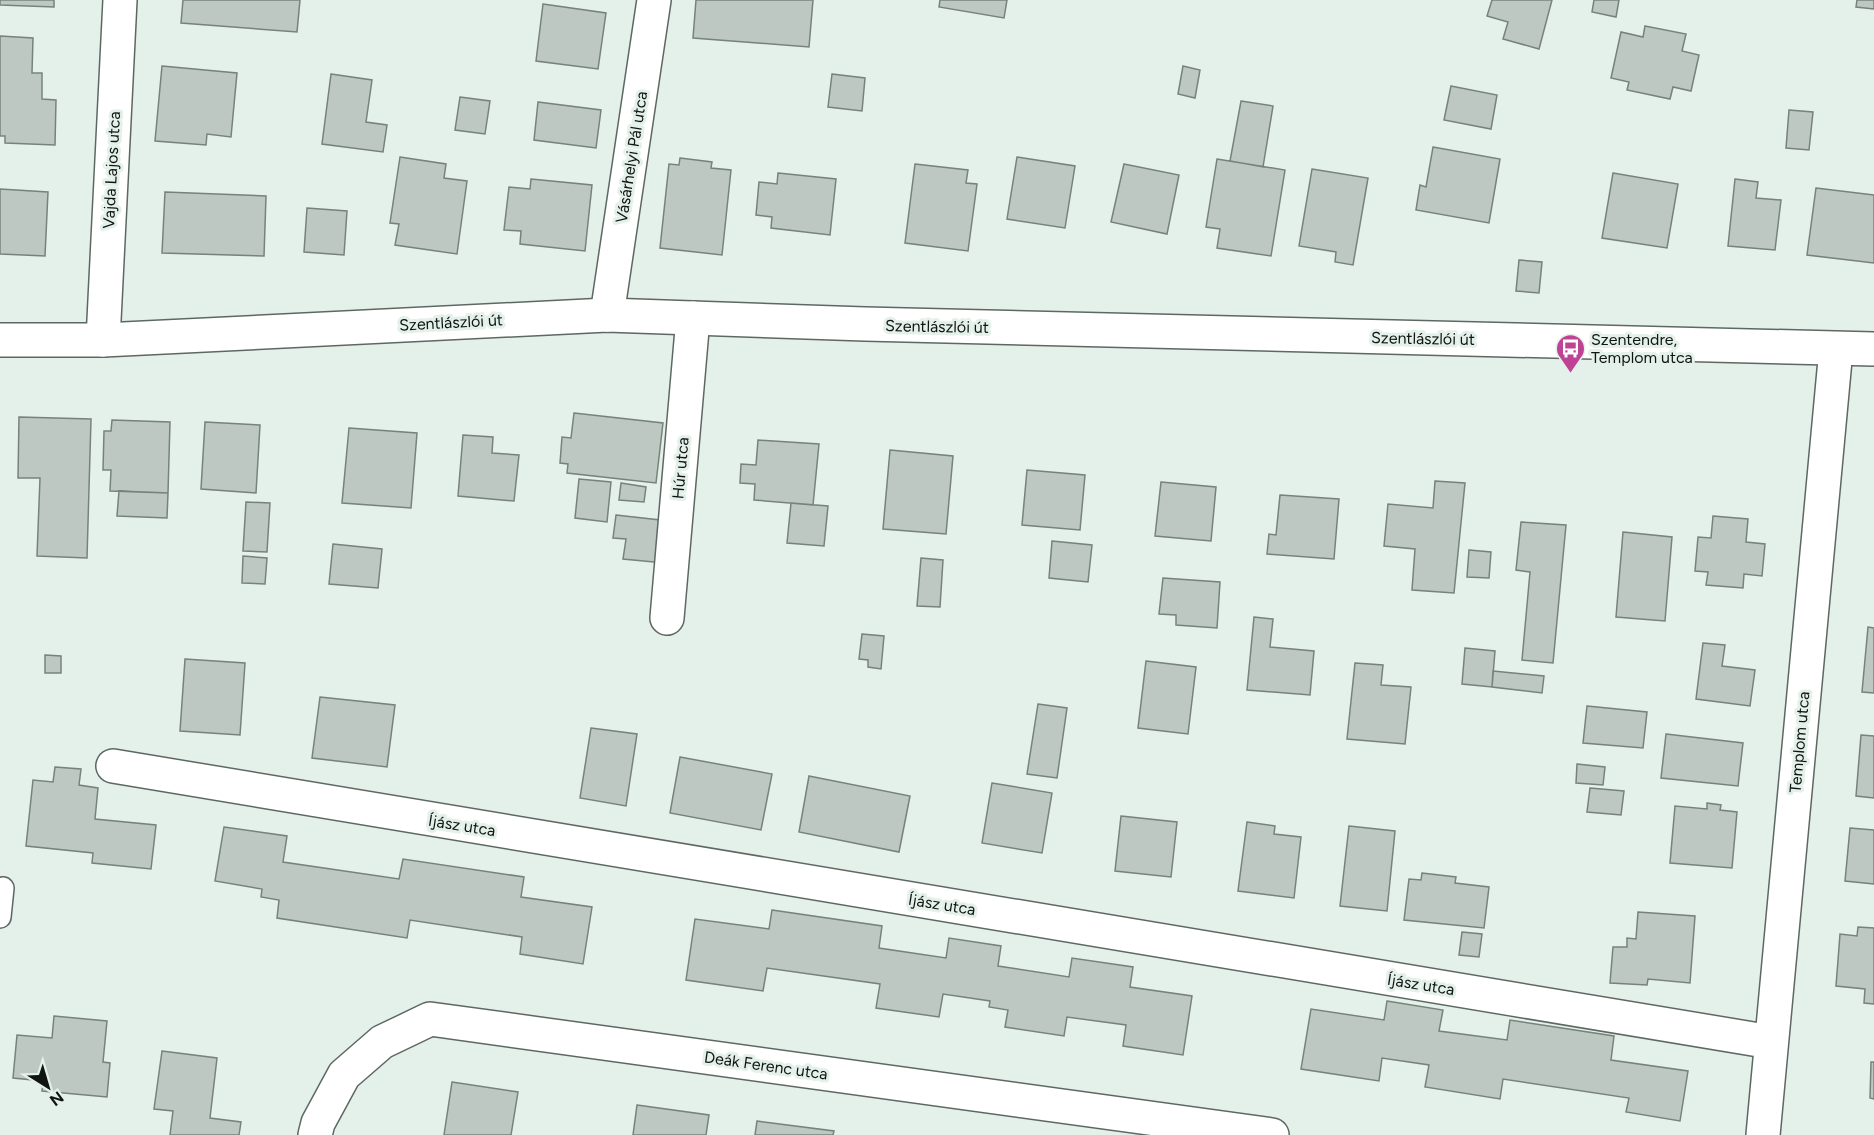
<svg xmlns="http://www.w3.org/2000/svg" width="1874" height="1135" font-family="Figtree,sans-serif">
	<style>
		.building { fill: #bdc8c2; stroke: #77827d; stroke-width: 1.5 }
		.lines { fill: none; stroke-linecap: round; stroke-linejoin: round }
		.service-casing { stroke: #5e6863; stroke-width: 24 }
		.minor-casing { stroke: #5e6863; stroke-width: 36 }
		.secondary-casing { stroke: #5e6863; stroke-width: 36 }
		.service { stroke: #fff; stroke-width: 21 }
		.minor { stroke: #fff; stroke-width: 33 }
		.secondary { stroke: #fff; stroke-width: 33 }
		.labels { text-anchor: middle; stroke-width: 6; stroke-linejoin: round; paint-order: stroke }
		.street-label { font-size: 16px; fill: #101412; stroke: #e4f0ea }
		.poi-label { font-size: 16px; fill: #101412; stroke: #e4f0ea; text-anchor: start }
	</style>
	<rect width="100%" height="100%" fill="#e4f0ea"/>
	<!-- building -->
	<path class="building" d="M0,0H54V7L0,5Z
		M183,0H300L297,32L181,23Z
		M696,0H813L809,47L693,38Z
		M940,0H1007L1004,18L939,7Z
		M1492,0H1552L1539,49L1503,39L1508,22L1487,16Z
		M1594,0H1619L1616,17L1592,12Z
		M1857,0H1874V9L1856,7Z
		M543,4L606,13L598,69L536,61Z
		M1645,26L1686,34L1682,51L1699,55L1691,91L1673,87L1670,99L1627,90L1629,82L1611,78L1621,32L1643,37Z
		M0,36L33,38L32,73H42V99L56,100L55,145L5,143V136H0Z
		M162,66L237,73L231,137L207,134L206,145L155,141Z
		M1183,66L1200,70L1195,98L1178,94Z
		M331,74L372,80L366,122L387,125L383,152L322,144Z
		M832,74L865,78L862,111L828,107Z
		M1451,86L1497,95L1491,129L1444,120Z
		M460,97L490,101L485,134L455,130Z
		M1241,101L1273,106L1263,167L1230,161Z
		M538,102L601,110L596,148L534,140Z
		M1789,110L1813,112L1809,150L1786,148Z
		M1433,147L1500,159L1489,223L1416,210L1420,185L1426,187Z
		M400,157L446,164L444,178L467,181L457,254L395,245L399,224L390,223Z
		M1017,157L1075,166L1065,228L1007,219Z
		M680,158L712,162L711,168L731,170L722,255L660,248L669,164L679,165Z
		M1217,159L1285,170L1271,256L1217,248L1220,229L1206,227Z
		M915,164L968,170L966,183L977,184L968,251L905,243Z
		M1124,164L1179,175L1167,234L1111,222Z
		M1312,169L1368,178L1353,265L1335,262L1336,252L1299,246Z
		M778,173L836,179L830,235L771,228L772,217L756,215L759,182L777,184Z
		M1613,173L1678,184L1667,248L1602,238Z
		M531,179L592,185L585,251L520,244L521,231L504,230L509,187L530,189Z
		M1735,179L1758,182L1756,198L1781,200L1775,250L1728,246Z
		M1816,188L1874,195V263L1807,255Z
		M0,189L48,192L45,256L0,254Z
		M165,192L266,196L264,256L162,253Z
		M307,208L347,211L344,255L304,252Z
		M1519,260L1542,262L1539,293L1516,291Z
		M574,413L663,423L656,483L567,473L568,464L560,463L562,437L571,438Z
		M19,417L91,419L87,558L37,556L40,478H18Z
		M112,420L170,422L168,493L110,491L111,470H103L104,431H111Z
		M205,422L260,425L256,493L201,489Z
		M349,428L417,433L411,508L342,503Z
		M463,435L493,437L492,453L519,455L514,501L458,496Z
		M758,440L819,444L813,505L754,500L755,484L740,483L741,464L756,465Z
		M890,450L953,456L946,534L883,529Z
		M1027,470L1085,475L1080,530L1022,525Z
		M579,479L611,482L607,522L575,518Z
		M1435,481L1465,483L1454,593L1412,590L1415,549L1384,546L1388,504L1433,508Z
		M1161,482L1216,487L1211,541L1155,536Z
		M621,483L646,487L644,502L619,500Z
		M119,491L168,493L167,518L117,516Z
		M1280,495L1339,499L1334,559L1267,554L1269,534L1276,535Z
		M246,502L270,503L267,552L243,551Z
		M791,503L828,506L824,546L787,543Z
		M616,515L669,521L664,563L623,559L626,539L613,538Z
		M1713,516L1748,519L1746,542L1765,544L1762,576L1744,574L1743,588L1706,585L1708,572L1695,571L1698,537L1711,538Z
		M1521,522L1566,525L1553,663L1522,660L1530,572L1516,570Z
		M1623,532L1672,537L1665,621L1616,617Z
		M1052,541L1092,545L1088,582L1049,578Z
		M333,544L382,549L378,588L329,584Z
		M1469,550L1491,552L1489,578L1467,577Z
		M243,556L267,558L265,584L242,583Z
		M921,558L943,560L940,607L917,606Z
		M1163,578L1220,582L1217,628L1176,625V615L1159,614Z
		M1254,617L1273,619L1270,647L1314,651L1310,695L1247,690Z
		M1868,627L1874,628V693L1862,692Z
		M862,634L884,636L881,669L868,667V660L859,659Z
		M1703,643L1725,645L1722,666L1755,670L1750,706L1696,699Z
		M1465,648L1495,651L1492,687L1462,684Z
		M45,655L61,656V673H45Z
		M185,659L245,663L240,735L180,731Z
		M1146,661L1196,667L1188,734L1138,728Z
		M1355,663L1383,665L1381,685L1411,687L1405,744L1347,739Z
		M1493,671L1544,676L1542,693L1492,687Z
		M320,697L395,705L387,767L312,758Z
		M1038,704L1067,708L1057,778L1027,774Z
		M1587,706L1647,712L1643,748L1583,743Z
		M591,728L637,734L626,806L580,798Z
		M1666,734L1743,743L1738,786L1661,778Z
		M1861,735L1874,736V798L1856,796Z
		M680,757L772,774L761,830L670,813Z
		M1577,764L1605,767L1603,785L1576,783Z
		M55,767L81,769L79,785L98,788L95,819L156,825L151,869L92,863L93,853L26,846L33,780L53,782Z
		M809,776L910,796L899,852L799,832Z
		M992,783L1052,793L1042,853L982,843Z
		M1590,788L1624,791L1621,815L1587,812Z
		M1707,803L1721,805L1720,810L1737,812L1732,868L1670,863L1675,806L1707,809Z
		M1121,816L1177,822L1171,877L1115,871Z
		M1247,822L1275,826L1274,834L1301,837L1294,898L1238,891Z
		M1349,826L1395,831L1387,911L1340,906Z
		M224,827L287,836L283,862L399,879L403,859L524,877L521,897L592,907L583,964L520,954L522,937L410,920L407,938L277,918L279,900L261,897L262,889L215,881Z
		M1850,828L1874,830V884L1845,881Z
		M1422,873L1456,877L1455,883L1489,887L1484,928L1404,920L1409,879L1421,880Z
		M772,910L882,926L879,948L946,958L949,938L1001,946L998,966L1069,977L1072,958L1133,967L1130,987L1192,996L1183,1055L1123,1046L1126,1025L1067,1017L1064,1036L1005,1027L1008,1010L989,1007L990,1001L943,994L939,1017L876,1008L880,984L767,968L763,991L686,980L695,919L769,929Z
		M1638,912L1695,916L1690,983L1648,979L1647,985L1610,983L1613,947H1627V938L1636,939Z
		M1858,927L1874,928V1004L1864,1003L1865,989L1836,986L1840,934L1857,936Z
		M1462,932L1482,934L1479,957L1459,955Z
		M1387,1001L1443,1010L1439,1031L1507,1040L1510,1020L1614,1036L1611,1060L1688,1071L1680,1121L1626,1112L1629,1098L1503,1079L1500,1099L1425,1087L1429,1065L1382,1058L1379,1081L1301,1069L1311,1009L1384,1020Z
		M54,1016L107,1021L103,1062L110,1063L107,1097L42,1091L43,1081L13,1078L17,1035L52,1038Z
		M162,1051L217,1058L210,1118L241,1122L239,1135H170L173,1111L154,1109Z
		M1871,1062H1874V1099L1870,1098Z
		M452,1082L518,1092L511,1135H444Z
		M637,1105L709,1115L706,1135H633Z
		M757,1121L834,1131L833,1135H755Z"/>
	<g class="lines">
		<defs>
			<path id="service" d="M0,917L3,888"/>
			<path id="minor" d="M607,315L654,0
				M103,340L120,0
				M667,618L693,318
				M113,766L1771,1042
				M315,1135L318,1123L344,1075L382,1042L430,1019L1272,1135
				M1763,1135L1836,349"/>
			<path id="secondary" d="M0,340H103L607,315L865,324L1874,349"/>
		</defs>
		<!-- service casing -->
		<use href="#service" class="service-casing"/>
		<!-- minor casing -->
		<use href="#minor" class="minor-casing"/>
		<!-- secondary casing -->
		<use href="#secondary" class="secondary-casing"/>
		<!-- service -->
		<use href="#service" class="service"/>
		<!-- minor -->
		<use href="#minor" class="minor"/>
		<!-- secondary -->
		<use href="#secondary" class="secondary"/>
	</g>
	<!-- icons -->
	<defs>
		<symbol id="bus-pin" viewBox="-11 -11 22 30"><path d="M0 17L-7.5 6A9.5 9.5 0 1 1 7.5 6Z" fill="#be4395" stroke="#e4f0ea"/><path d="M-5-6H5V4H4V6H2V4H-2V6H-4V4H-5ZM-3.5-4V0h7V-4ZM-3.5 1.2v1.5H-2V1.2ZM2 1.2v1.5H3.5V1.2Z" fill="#fff"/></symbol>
	</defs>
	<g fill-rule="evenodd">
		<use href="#bus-pin" x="1554" y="332" width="33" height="45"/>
	</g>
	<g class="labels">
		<!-- street labels -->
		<g class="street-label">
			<text transform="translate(631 157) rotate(-81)" y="6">Vásárhelyi Pál utca</text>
			<text transform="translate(111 170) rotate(-87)" y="6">Vajda Lajos utca</text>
			<text transform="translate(451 322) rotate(-3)" y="6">Szentlászlói út</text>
			<text transform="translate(937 326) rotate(1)" y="6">Szentlászlói út</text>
			<text transform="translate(1423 338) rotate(1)" y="6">Szentlászlói út</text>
			<text transform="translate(680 468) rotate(-85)" y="6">Húr utca</text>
			<text transform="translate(1799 742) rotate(-85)" y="6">Templom utca</text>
			<text transform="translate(462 825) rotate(9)" y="6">Íjász utca</text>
			<text transform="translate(942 904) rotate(9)" y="6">Íjász utca</text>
			<text transform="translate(1421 984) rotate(9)" y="6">Íjász utca</text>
			<text transform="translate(766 1065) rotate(8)" y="6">Deák Ferenc utca</text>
		</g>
		<!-- poi labels -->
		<g class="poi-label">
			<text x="1591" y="345">Szentendre,<tspan x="1591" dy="18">Templom utca</tspan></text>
		</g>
	</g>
	<!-- north arrow -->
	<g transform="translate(48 1087) rotate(143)" stroke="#e4f0ea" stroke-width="4.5" paint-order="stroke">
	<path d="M0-4.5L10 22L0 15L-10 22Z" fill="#101412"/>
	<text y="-9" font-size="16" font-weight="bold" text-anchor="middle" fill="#101412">N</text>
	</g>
</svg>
